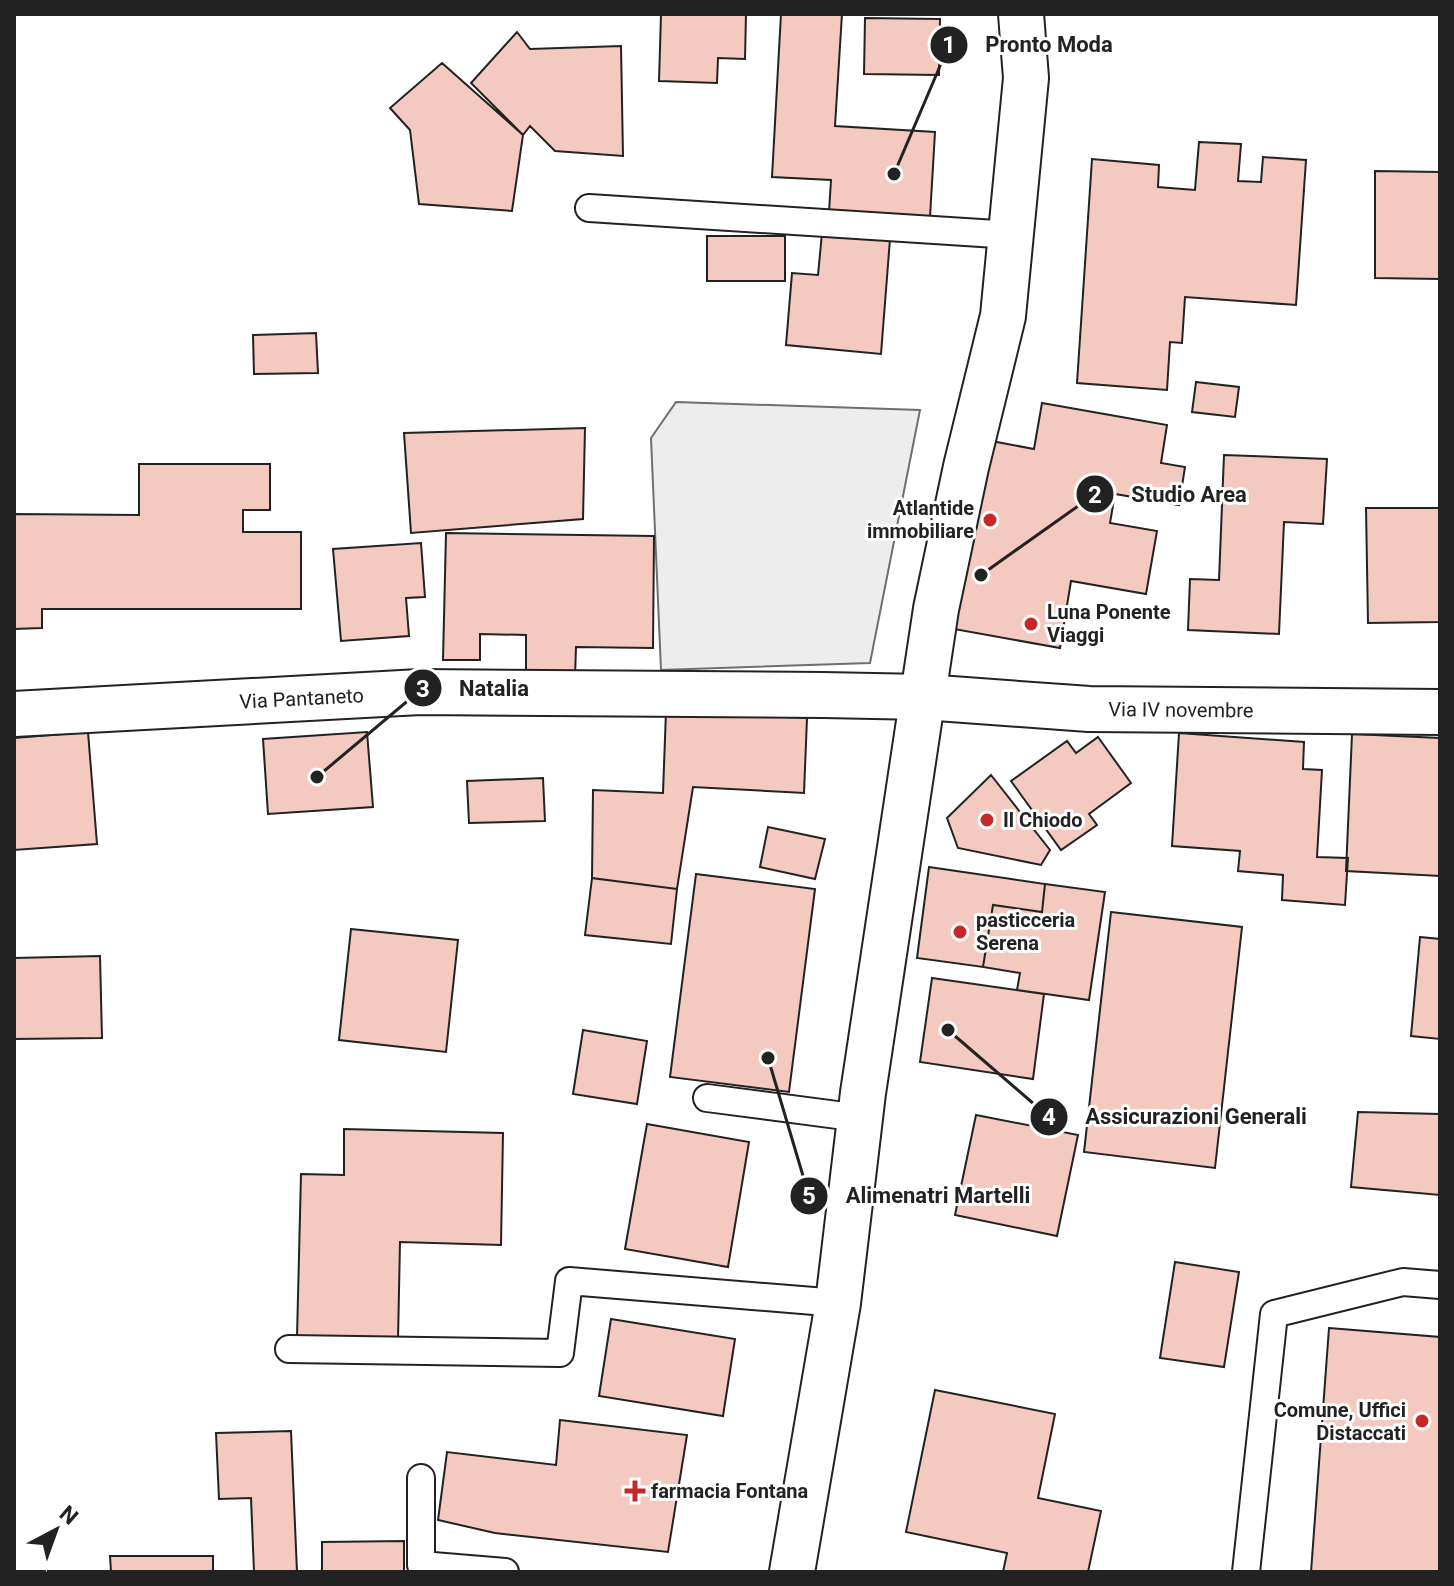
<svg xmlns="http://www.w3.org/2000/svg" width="1454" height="1586" font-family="Roboto,sans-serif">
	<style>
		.parking { fill: #ededed; stroke: #6f6f6f; stroke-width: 2 }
		.building { fill: #f3c9c0; stroke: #222; stroke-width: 2 }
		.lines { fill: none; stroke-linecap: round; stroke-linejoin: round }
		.lane-casing { stroke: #222; stroke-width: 30 }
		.street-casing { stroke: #222; stroke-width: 48 }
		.primary-casing { stroke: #222; stroke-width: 48 }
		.lane { stroke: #fff; stroke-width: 26 }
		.street { stroke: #fff; stroke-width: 44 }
		.primary { stroke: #fff; stroke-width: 44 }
		.poi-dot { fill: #c62828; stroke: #fff; stroke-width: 3 }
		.labels { text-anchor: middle; stroke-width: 6; stroke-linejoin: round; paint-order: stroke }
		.poi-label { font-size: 20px; font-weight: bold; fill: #222; stroke: #fff; text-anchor: start }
		.street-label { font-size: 20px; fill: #222; stroke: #fff }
		.leader { fill: none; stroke: #222; stroke-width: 3 }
		.callout-dot { fill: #222; stroke: #fff; stroke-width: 3 }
		.mark-label { font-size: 24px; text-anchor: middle; font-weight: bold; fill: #fff }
		.callout-label { font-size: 22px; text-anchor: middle; font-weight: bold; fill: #222; stroke: #fff; stroke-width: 6; stroke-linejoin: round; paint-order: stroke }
	</style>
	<rect width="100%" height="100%" fill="#fff"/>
	<!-- parking -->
	<path class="parking" d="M676,402L920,410L870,663L661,670L651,438Z"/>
	<!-- building -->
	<path class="building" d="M661,14H746L745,59L718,58L717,83L659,81Z
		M781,14H842L835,126L935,132L930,217L829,212L831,180L772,177Z
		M865,18L940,19L939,75L864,74Z
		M517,32L530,49L621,46L623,156L555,151L530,126L523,135L471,83Z
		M442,63L523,135L512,211L419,204L410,130L390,108Z
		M1199,142L1241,144L1238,181L1261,182L1263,157L1306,160L1296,305L1185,297L1182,343L1170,342L1167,390L1077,383L1092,159L1159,165L1158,187L1195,190Z
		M1375,171L1440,172V279L1375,278Z
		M822,233L890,239L881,354L786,345L792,273L818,275Z
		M707,236H785V281H707Z
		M316,333L318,373L254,374L253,335Z
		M1196,382L1239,387L1235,417L1192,412Z
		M1042,403L1167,425L1161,463L1185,467L1179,505L1115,494L1110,523L1157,531L1146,594L1071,581L1060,648L954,629L986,440L1034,449Z
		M585,428L583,519L411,533L404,433Z
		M1224,455L1327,459L1323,524L1284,522L1279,634L1188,630L1190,579L1219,580Z
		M139,464H270V510H243V532H301V609H42V628L14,629V514L139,515Z
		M1366,508H1440V622L1368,623Z
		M446,533L654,536L653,648L576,647L575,677H526V635L480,634V660H443Z
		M421,543L425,597L406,598L409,636L341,641L333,549Z
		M666,711L807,718L804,793L693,787L677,889L592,878L593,790L663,793Z
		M88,732L97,844L14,850V738Z
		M367,732L373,807L268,814L263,739Z
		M1179,733L1304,742L1303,769L1322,770L1317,857L1348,858L1345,905L1282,900L1283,875L1238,871L1240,851L1172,846Z
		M1352,734L1440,738V876L1346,871Z
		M1098,737L1131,783L1089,814L1097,825L1061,850L1011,781L1067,741L1076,753Z
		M991,775L1050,850L1041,865L958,848L947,818Z
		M543,778L545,821L469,823L467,781Z
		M768,827L825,839L815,879L760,867Z
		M929,867L1045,884L1042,912L993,905L983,967L917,958Z
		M696,874L815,889L789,1092L670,1077Z
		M592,878L677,889L671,944L585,935Z
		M1045,884L1105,892L1089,1000L1017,990L1020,973L983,967L993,905L1042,912Z
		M1111,912L1242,927L1215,1168L1084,1152Z
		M351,929L458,940L446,1052L339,1040Z
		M1420,937L1440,939V1039L1411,1036Z
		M100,956L102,1038L14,1039V958Z
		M932,978L1044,994L1033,1079L920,1062Z
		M583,1030L647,1041L637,1104L573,1094Z
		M1358,1112L1440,1114V1195L1351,1187Z
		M976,1115L1078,1135L1057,1236L955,1215Z
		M647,1124L749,1142L728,1267L625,1249Z
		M344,1129L503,1133L501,1245L400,1242L398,1340L297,1337L301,1174L344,1175Z
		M1175,1262L1239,1272L1224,1367L1160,1358Z
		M611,1319L735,1339L723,1416L599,1396Z
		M1329,1328L1440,1337V1572H1311Z
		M935,1390L1055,1414L1038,1498L1101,1511L1088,1572H1003L1007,1553L906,1532Z
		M560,1420L687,1435L668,1552L495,1533L438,1520L447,1452L556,1465Z
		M291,1431L297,1572H254L251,1498L219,1499L216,1433Z
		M404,1541V1572H322V1542Z
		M110,1556H213V1572H111Z"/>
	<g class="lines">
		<defs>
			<path id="lane" d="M589,208L1012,235
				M707,1098L860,1118
				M289,1349L560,1353L569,1281L838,1303
				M421,1478V1565L505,1572
				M1246,1572L1274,1314L1403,1282L1440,1285"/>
			<g id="street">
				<path id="s1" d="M14,714L420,692L823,695L924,697L1089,709L1440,712"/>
			</g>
			<path id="primary" d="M792,1572L838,1303L863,1093L936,609L966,467L1003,316L1026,78L1021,14"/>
		</defs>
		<!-- lane casing -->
		<use href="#lane" class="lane-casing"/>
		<!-- street casing -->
		<use href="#street" class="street-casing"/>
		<!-- primary casing -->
		<use href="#primary" class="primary-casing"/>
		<!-- lane -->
		<use href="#lane" class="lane"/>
		<!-- street -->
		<use href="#street" class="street"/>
		<!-- primary -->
		<use href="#primary" class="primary"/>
	</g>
	<!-- markers -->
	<g class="poi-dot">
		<circle cx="990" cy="520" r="8"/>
		<circle cx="1031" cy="624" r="8"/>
		<circle cx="987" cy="820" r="8"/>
		<circle cx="960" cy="932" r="8"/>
		<circle cx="1422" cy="1421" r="8"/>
		<path d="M631 1479h8v8h8v8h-8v8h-8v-8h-8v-8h8z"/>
	</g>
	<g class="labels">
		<!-- poi labels -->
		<g class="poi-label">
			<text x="974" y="515" text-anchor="end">Atlantide<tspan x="974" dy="23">immobiliare</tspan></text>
			<text x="1047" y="619">Luna Ponente<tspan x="1047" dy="23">Viaggi</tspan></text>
			<text x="1003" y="827">Il Chiodo</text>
			<text x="976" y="927">pasticceria<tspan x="976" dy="23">Serena</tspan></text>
			<text x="1406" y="1417" text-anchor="end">Comune, Uffici<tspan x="1406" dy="23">Distaccati</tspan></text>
			<text x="651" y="1498">farmacia Fontana</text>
		</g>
		<!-- street labels -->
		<g class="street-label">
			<text dy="7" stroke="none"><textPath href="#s1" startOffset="288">Via Pantaneto</textPath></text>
			<text dy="7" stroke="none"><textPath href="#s1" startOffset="1168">Via IV novembre</textPath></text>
		</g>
	</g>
	<!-- callouts -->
	<path class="leader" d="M894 174L949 45M981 575L1095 494M317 777L423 688M948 1030L1049 1117M768 1058L809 1196"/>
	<g class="callout-dot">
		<circle cx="894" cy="174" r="8"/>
		<circle cx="981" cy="575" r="8"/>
		<circle cx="317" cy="777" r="8"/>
		<circle cx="948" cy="1030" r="8"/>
		<circle cx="768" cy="1058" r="8"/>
		<circle cx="949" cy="45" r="20"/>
		<circle cx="1095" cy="494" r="20"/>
		<circle cx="423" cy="688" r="20"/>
		<circle cx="1049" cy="1117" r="20"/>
		<circle cx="809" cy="1196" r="20"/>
	</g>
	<g class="mark-label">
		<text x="949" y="53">1</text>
		<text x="1095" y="503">2</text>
		<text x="423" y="697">3</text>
		<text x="1049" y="1125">4</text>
		<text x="809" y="1204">5</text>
	</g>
	<g class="callout-label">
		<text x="1049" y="52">Pronto Moda</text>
		<text x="1189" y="502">Studio Area</text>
		<text x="494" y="696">Natalia</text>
		<text x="1196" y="1124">Assicurazioni Generali</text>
		<text x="938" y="1203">Alimenatri Martelli</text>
	</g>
	<!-- border -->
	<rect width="1454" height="1586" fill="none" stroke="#222222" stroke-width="32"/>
	<!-- north arrow -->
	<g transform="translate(56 1530) rotate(41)" stroke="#ffffff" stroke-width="6" paint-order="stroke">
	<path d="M0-6L14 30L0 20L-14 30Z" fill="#222222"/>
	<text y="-12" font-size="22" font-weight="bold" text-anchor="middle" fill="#222222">N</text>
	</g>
</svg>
